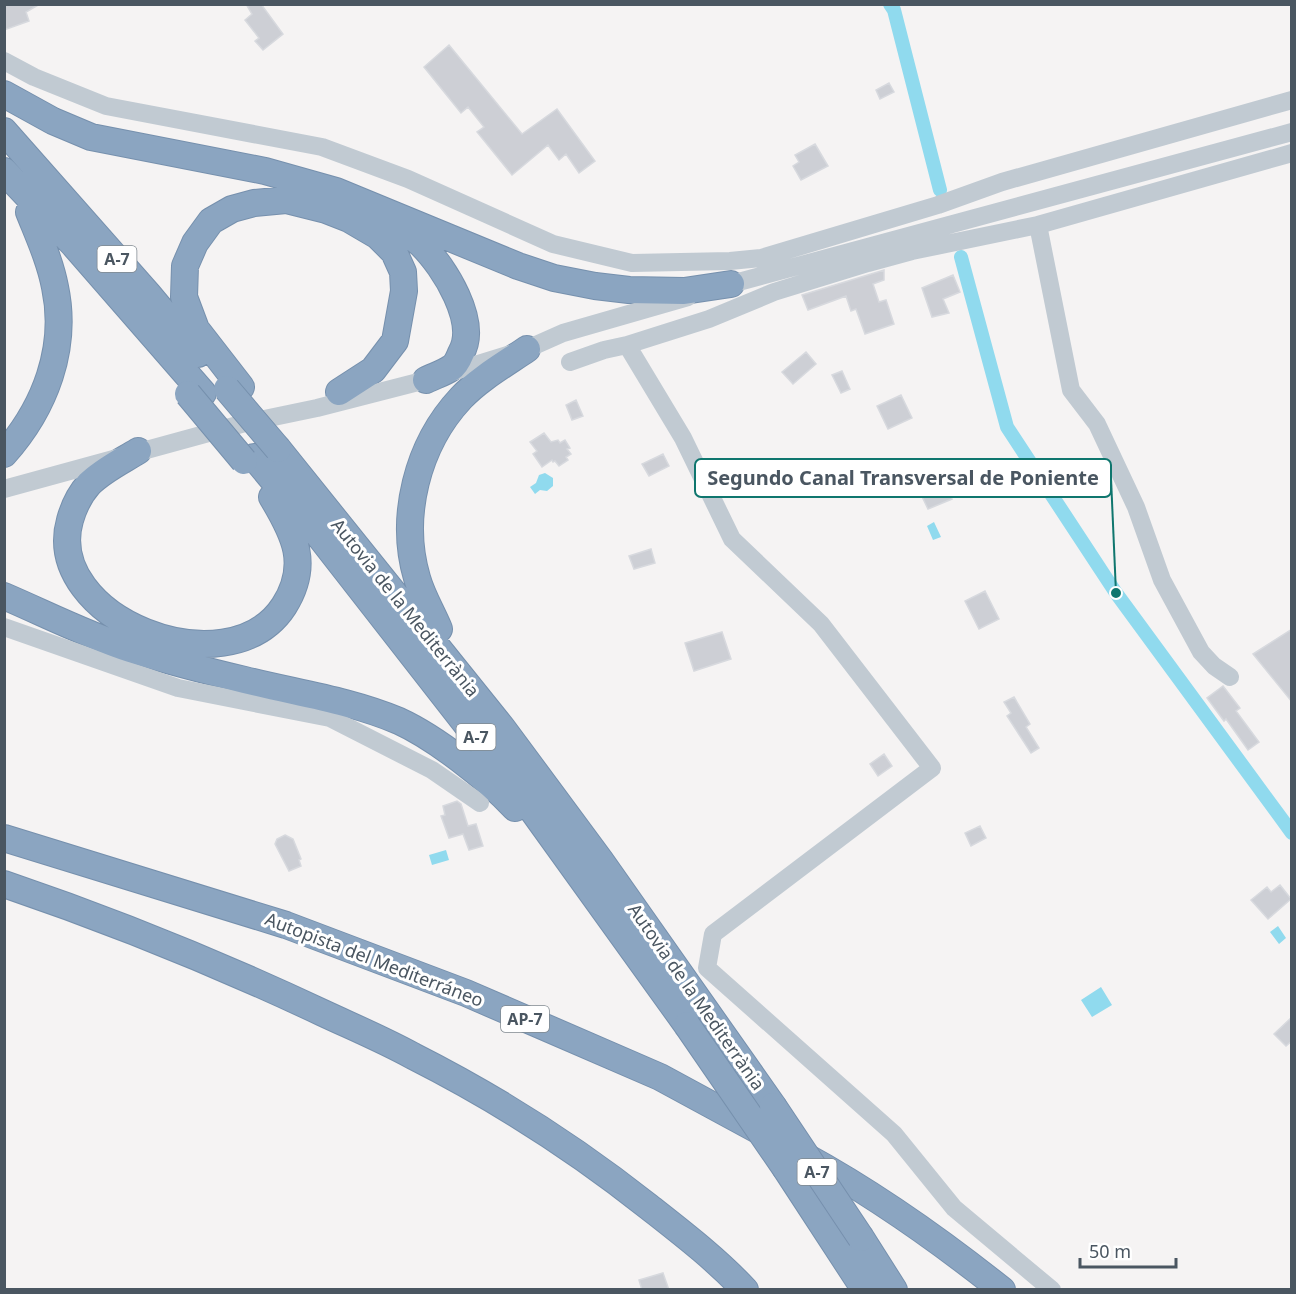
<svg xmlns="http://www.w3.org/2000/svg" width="1296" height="1294" font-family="'Noto Sans',sans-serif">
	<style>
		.water { fill: #90daee }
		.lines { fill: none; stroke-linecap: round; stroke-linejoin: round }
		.canal { stroke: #90daee; stroke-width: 14 }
		.building { fill: #cdcfd5; stroke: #d7d9de; stroke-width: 1.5 }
		.highway-casing { stroke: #7690ad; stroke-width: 28 }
		.minor { stroke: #c1cad2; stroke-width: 18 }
		.highway { stroke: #8ba5c1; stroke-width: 26 }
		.highway-bridge-casing { stroke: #7690ad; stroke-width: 28; stroke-linecap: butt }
		.highway-bridge { stroke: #8ba5c1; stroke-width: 26 }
		.labels { text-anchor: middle; stroke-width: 6; stroke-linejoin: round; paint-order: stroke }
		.shield { fill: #fff; stroke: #808990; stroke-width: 1.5 }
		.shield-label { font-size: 16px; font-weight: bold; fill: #4a5661 }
		.street-label { font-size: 18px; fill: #4a5661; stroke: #fff }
		.leader { fill: none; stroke: #0f766e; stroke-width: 2 }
		.callout-dot { fill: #0f766e; stroke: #fff; stroke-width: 2 }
		.callout { fill: #fff; stroke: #0f766e; stroke-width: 2 }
		.callout-label { font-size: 20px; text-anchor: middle; font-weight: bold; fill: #4a5661 }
	</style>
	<rect width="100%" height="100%" fill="#f5f3f3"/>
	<!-- water -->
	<path class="water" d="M545,473L553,478V486L547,491L540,490L535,494L530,487L536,483L539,475Z
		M934,522L941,537L933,540L927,526Z
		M446,850L449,860L432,865L429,855Z
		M1278,926L1286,938L1279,944L1270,932Z
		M1101,987L1112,1005L1092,1017L1081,1000Z"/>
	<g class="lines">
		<!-- canal -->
		<path class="canal" d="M890,4L894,10L940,190
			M961,257L1007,427L1116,593L1292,833"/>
	</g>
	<!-- building -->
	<path class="building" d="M4,4H40L26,12L29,21L4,30Z
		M246,4H261L283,34L263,50L255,41L259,38L245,20L252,14Z
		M449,45L522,134L557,109L595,161L579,173L566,154L559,160L548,145L512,175L477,132L484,127L468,107L461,113L424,67Z
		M889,83L894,92L880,99L876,90Z
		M815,144L828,166L801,180L793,166L799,162L795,155Z
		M884,270V280L873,284L879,302L886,300L894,324L865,334L856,309L851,311L846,296L808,310L802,295Z
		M953,275L960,292L943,299L949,313L932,317L922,288Z
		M806,352L816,364L793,384L782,372Z
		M842,371L850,389L841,393L832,375Z
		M901,395L912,418L888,429L877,406Z
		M576,400L583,416L572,420L566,405Z
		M544,433L551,442L558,440L560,443L565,440L570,448L567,449L571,454L566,457L568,460L559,466L555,461L553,462L552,460L542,467L533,454L537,451L530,442Z
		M663,454L669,466L649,476L642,464Z
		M941,475L952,499L928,509L917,486Z
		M651,549L655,563L634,569L629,556Z
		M985,591L999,619L979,629L965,601Z
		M1292,629V702L1253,654Z
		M722,632L731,659L694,671L685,643Z
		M1223,686L1240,708L1236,711L1259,742L1248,750L1226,719L1224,721L1207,698Z
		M1014,697L1030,724L1026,727L1039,748L1031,753L1007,716L1011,713L1004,702Z
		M884,754L892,766L878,776L870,764Z
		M457,801L461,804L468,826L476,824L483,846L469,850L463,834L449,838L441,816L445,815L443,806Z
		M980,826L986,838L971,846L965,833Z
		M285,835L293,839L301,859L299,860L301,866L289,871L275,844L277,839Z
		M1280,885L1291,899L1268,919L1251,900L1267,887L1271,892Z
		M1292,1017V1041L1286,1046L1274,1034Z
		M663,1273L669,1290H642L639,1280Z"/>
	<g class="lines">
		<defs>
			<path id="highway" d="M4,94L53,121L91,137L265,171L336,191L518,266L554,278L595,286L629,290L684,291L731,284
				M4,131L148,294L198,354
				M4,171L74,245L203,393
				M396,224C405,231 414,238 422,245C444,267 479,322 461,353C459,358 456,365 451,368C444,373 434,376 426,380
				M241,387L196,329L184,297L185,266L195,243L211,221L232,209L254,203L286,200L326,210L349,219L378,236L394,252L403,272L404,291L395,341L373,370L339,392
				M278,449L503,729L600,860L773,1106
				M138,451C122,461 103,470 89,484C79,495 74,506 70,520C42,618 228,692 284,606C310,565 295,535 272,497
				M4,454C45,408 68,348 55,287C50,261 39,237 29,212
				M254,457L317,533L520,793L687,1025
				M4,596C46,614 87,635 130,649C168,661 207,671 245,680C296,693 349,700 399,721C436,738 487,778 515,808
				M439,629C432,612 422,596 417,578C399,517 417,445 461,398C479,379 505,364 527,349
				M4,838L286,925L466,993L660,1077L767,1135
				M4,884C113,921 219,964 323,1013C353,1027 384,1040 413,1056C496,1098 576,1149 649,1207C682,1233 716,1259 745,1290
				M801,1154C873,1193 938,1239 1002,1290
				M786,1169L865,1290
				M861,1238L894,1290"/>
		</defs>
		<!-- highway casing -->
		<use href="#highway" class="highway-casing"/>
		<!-- minor -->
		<path class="minor" d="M4,61L34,77L106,106L322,147L408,179L553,244L632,263L730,261L761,258L938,205L1002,182L1292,100
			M720,287L1292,132
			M627,345L709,319L774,292L868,263L912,251L1038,225
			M570,362L604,350L627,345L683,438L732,539L821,624L932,768L713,934L707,968L894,1134L954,1208L1052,1290
			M4,489L245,423L317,408L426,380L527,349L563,333L688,297
			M4,627L178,688L330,718L432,770L480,803
			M1230,677L1214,666L1201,652L1162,580L1136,507L1097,424L1071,390L1038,225L1292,153"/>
		<!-- highway -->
		<use href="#highway" class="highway"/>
		<defs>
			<path id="highway-bridge" d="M227,389L278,449
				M188,394L244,461
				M687,1025L786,1169
				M773,1106L861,1238"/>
		</defs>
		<!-- highway-bridge casing -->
		<use href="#highway-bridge" class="highway-bridge-casing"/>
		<!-- highway-bridge -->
		<use href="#highway-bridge" class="highway-bridge"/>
	</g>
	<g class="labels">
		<!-- shield labels -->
		<g class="shield">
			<rect x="97.5" y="246" width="39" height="26" rx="4.5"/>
			<rect x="456.5" y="724" width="39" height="26" rx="4.5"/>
			<rect x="501" y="1006" width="48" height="26" rx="4.5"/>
			<rect x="797.5" y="1159" width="39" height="26" rx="4.5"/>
		</g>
		<g class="shield-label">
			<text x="117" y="265">A-7</text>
			<text x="476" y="743">A-7</text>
			<text x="525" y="1025">AP-7</text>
			<text x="817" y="1178">A-7</text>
		</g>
		<!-- street labels -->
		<g class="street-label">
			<text transform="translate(405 608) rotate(51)" y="6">Autovia de la Mediterrània</text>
			<text transform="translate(374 960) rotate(21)" y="6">Autopista del Mediterráneo</text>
			<text transform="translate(696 997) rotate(55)" y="6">Autovia de la Mediterrània</text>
		</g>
	</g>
	<!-- callouts -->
	<path class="leader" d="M1116 593L1111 478"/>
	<circle class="callout-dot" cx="1116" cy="593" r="6"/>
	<rect class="callout" x="695" y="459" width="416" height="38" rx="6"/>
	<g class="callout-label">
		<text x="903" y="485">Segundo Canal Transversal de Poniente</text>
	</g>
	<!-- border -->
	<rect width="1296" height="1294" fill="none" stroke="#4a5661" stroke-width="12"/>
	<!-- scale -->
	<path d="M1080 1258v9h96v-9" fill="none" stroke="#4a5661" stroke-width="3"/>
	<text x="1089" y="1258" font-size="18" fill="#4a5661" stroke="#ffffff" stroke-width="4.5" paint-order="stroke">50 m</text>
</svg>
